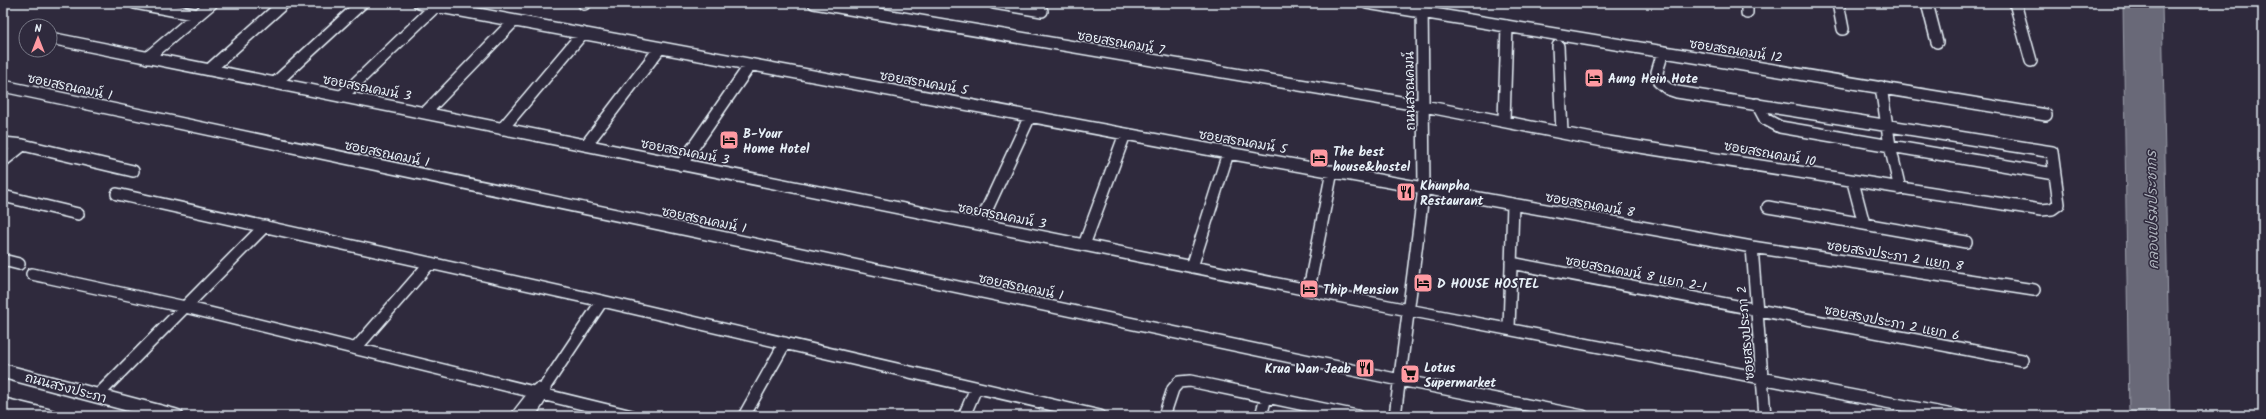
<svg xmlns="http://www.w3.org/2000/svg" width="2266" height="419" font-family="Kalam,'Playpen Sans Thai',sans-serif">
	<style>
		.water { fill: #696978; stroke: #9c9fab }
		.lines { fill: none; stroke-linecap: round; stroke-linejoin: round }
		.minor-casing { stroke: #e8f1f8; stroke-width: 14 }
		.secondary-casing { stroke: #e8f1f8; stroke-width: 3 }
		.minor { stroke: #2f2a3d; stroke-width: 11 }
		.secondary { fill: #2f2a3d; fill-rule: evenodd }
		.labels { text-anchor: middle; stroke-width: 3; stroke-linejoin: round; paint-order: stroke }
		.street-label { font-size: 13px; fill: #e8f1f8; stroke: #2f2a3d }
		.poi-label { font-size: 13px; font-weight: bold; fill: #e8f1f8; stroke: #2f2a3d; text-anchor: start }
		.water-label { font-size: 14px; font-style: italic; fill: #afb4be; stroke: #2f2a3d }
	</style>
	<rect width="100%" height="100%" fill="#2f2a3d"/>
	<filter id="ink" filterUnits="userSpaceOnUse"><feTurbulence type="fractalNoise" baseFrequency=".025" numOctaves="2"/><feDisplacementMap in="SourceGraphic" scale="8" xChannelSelector="R" yChannelSelector="G"/><feConvolveMatrix kernelMatrix="1 2 1 2 8 2 1 2 1" color-interpolation-filters="sRGB"/></filter>
	<g filter="url(#ink)">
		<!-- water -->
		<path class="water" d="M2123,3H2162L2170,416H2129Z"/>
		<g class="lines">
			<defs>
				<path id="minor" d="M135,3L198,15
					M419,3L1228,153L1752,247L2034,290
					M814,3L1424,106L1608,142L2041,210L2052,209L2059,204L2052,152L1677,92L1668,89L1659,82L1657,72L1663,52
					M994,3L1042,11
					M1367,3L2046,115
					M1747,3V13
					M1838,3L1843,29
					M1927,3L1937,42
					M2015,3L2031,61
					M584,4L586,3
					M50,38L1408,310L1958,416
					M1558,46L1562,133
					M147,58L212,3
					M209,70L284,3
					M275,83L362,3
					M3,86L1400,380L1583,416
					M1881,87L1890,146L1900,189
					M341,97L436,6
					M1757,104L1765,119L1780,127L2054,174
					M425,113L514,21
					M1504,120L1507,26
					M502,129L583,33
					M3,143L23,145L133,171
					M586,145L660,48
					M3,161L23,145
					M681,165L750,65
					M1853,182L1864,224
					M117,194L602,301L1100,416
					M3,196L78,214
					M1768,207L1966,242
					M980,224L1030,116
					M1084,245L1125,134
					M1752,247L1765,416
					M3,260L19,264
					M1511,263L2022,360
					M1192,267L1228,153
					M32,274L185,307L632,416
					M1309,289L1332,171
					M1509,328L1513,204
					M356,348L430,263
					M98,395L265,226
					M517,416L538,389
					M529,416L543,394L546,385L602,301
					M744,416L785,343
					M964,416L976,388
					M1164,416L1173,389L1179,382L1190,381L1357,416
					M1261,416L1266,397
					M1395,416L1424,187L1422,3"/>
				<path id="secondary" d="M3,364L175,409L181,411L184,416H147L3,378Z
					M3,398L48,409L54,411L57,416H18L3,412Z"/>
			</defs>
			<!-- minor casing -->
			<use href="#minor" class="minor-casing"/>
			<!-- secondary casing -->
			<use href="#secondary" class="secondary-casing"/>
			<!-- minor -->
			<use href="#minor" class="minor"/>
			<!-- secondary -->
			<use href="#secondary" class="secondary"/>
		</g>
	</g>
	<!-- icons -->
	<defs>
		<symbol id="hotel-square" viewBox="-11 -11 22 22"><rect x="-9" y="-9" width="18" height="18" rx="4" fill="#ff9aa2" stroke="#2f2a3d"/><path d="M-6-4.5h1.5V1H6V5H4.5V3h-9V5H-6ZM-4 0a1.8 1.8 0 1 1 3.6 0ZM.5 0V-2.5h3Q6-2.5 6 0Z" fill="#111"/></symbol>
		<symbol id="restaurant-square" viewBox="-11 -11 22 22"><rect x="-9" y="-9" width="18" height="18" rx="4" fill="#ff9aa2" stroke="#2f2a3d"/><path d="M-5-6h1v4h1v-4h1v4h1v-4h1v5L-1.5 .5V6h-2V.5L-5-1ZM5-6V6H3V1.5H1.5Q1.5-4 5-6Z" fill="#111"/></symbol>
		<symbol id="supermarket-square" viewBox="-11 -11 22 22"><rect x="-9" y="-9" width="18" height="18" rx="4" fill="#ff9aa2" stroke="#2f2a3d"/><path d="M-6-5.5h2.5l.6 2H6L4.5 2H-2.5L-4.4-4H-6ZM-1.5 3.2a1.3 1.3 0 1 0 .1 0ZM3 3.2a1.3 1.3 0 1 0 .1 0Z" fill="#111"/></symbol>
	</defs>
	<g fill-rule="evenodd">
		<use href="#hotel-square" x="1583" y="67" width="22" height="22"/>
		<use href="#hotel-square" x="718" y="129" width="22" height="22"/>
		<use href="#hotel-square" x="1308" y="147" width="22" height="22"/>
		<use href="#restaurant-square" x="1395" y="181" width="22" height="22"/>
		<use href="#hotel-square" x="1412" y="272" width="22" height="22"/>
		<use href="#hotel-square" x="1298" y="278" width="22" height="22"/>
		<use href="#restaurant-square" x="1354" y="357" width="22" height="22"/>
		<use href="#supermarket-square" x="1399" y="363" width="22" height="22"/>
	</g>
	<g class="labels">
		<!-- street labels -->
		<g class="street-label">
			<text transform="translate(1121 42) rotate(10)" y="5">ซอยสรณคมน์ 7</text>
			<text transform="translate(1736 50) rotate(9)" y="5">ซอยสรณคมน์ 12</text>
			<text transform="translate(924 82) rotate(10)" y="5">ซอยสรณคมน์ 5</text>
			<text transform="translate(70 86) rotate(12)" y="5">ซอยสรณคมน์ 1</text>
			<text transform="translate(367 87) rotate(11)" y="5">ซอยสรณคมน์ 3</text>
			<text transform="translate(1409 91) rotate(-91)" y="5">ถนนสรณคมน์</text>
			<text transform="translate(1243 141) rotate(10)" y="5">ซอยสรณคมน์ 5</text>
			<text transform="translate(685 151) rotate(11)" y="5">ซอยสรณคมน์ 3</text>
			<text transform="translate(387 153) rotate(12)" y="5">ซอยสรณคมน์ 1</text>
			<text transform="translate(1770 153) rotate(10)" y="5">ซอยสรณคมน์ 10</text>
			<text transform="translate(1590 204) rotate(10)" y="5">ซอยสรณคมน์ 8</text>
			<text transform="translate(1002 215) rotate(11)" y="5">ซอยสรณคมน์ 3</text>
			<text transform="translate(704 219) rotate(12)" y="5">ซอยสรณคมน์ 1</text>
			<text transform="translate(1895 255) rotate(9)" y="5">ซอยสรงประภา 2 แยก 8</text>
			<text transform="translate(1636 273) rotate(11)" y="5">ซอยสรณคมน์ 8 แยก 2-1</text>
			<text transform="translate(1021 286) rotate(12)" y="5">ซอยสรณคมน์ 1</text>
			<text transform="translate(1892 322) rotate(11)" y="5">ซอยสรงประภา 2 แยก 6</text>
			<text transform="translate(1745 333) rotate(-95)" y="5">ซอยสรงประภา 2</text>
			<text transform="translate(66 387) rotate(15)" y="5">ถนนสรงประภา</text>
		</g>
		<!-- poi labels -->
		<g class="poi-label">
			<text x="1608" y="83">Aung Hein Hote</text>
			<text x="743" y="138">B-Your<tspan x="743" dy="15">Home Hotel</tspan></text>
			<text x="1333" y="156">The best<tspan x="1333" dy="15">house&amp;hostel</tspan></text>
			<text x="1420" y="190">Khunpha<tspan x="1420" dy="15">Restaurant</tspan></text>
			<text x="1437" y="288">D HOUSE HOSTEL</text>
			<text x="1323" y="294">Thip Mension</text>
			<text x="1424" y="372">Lotus<tspan x="1424" dy="15">Supermarket</tspan></text>
			<text x="1351" y="373" text-anchor="end">Krua Wan Jeab</text>
		</g>
		<!-- water labels -->
		<g class="water-label">
			<text transform="translate(2152 210) rotate(-91)" y="5">คลองเปรมประชากร</text>
		</g>
	</g>
	<!-- margin -->
	<rect width="2266" height="419" fill="none" stroke="#2f2a3d" stroke-width="16"/>
	<rect x="8" y="8" width="2250" height="403" fill="none" stroke="#e8f1f8" stroke-width="1.5" filter="url(#ink)"/>
	<!-- north arrow -->
	<g transform="translate(38 38)"><circle r="19" fill="#2f2a3d" stroke="#797a88"/>
	<path d="M0-3L7 15L0 10L-7 15Z" fill="#ff9aa2"/>
	<text y="-6" font-size="11" font-weight="bold" text-anchor="middle" fill="#e8f1f8">N</text>
	</g>
</svg>
